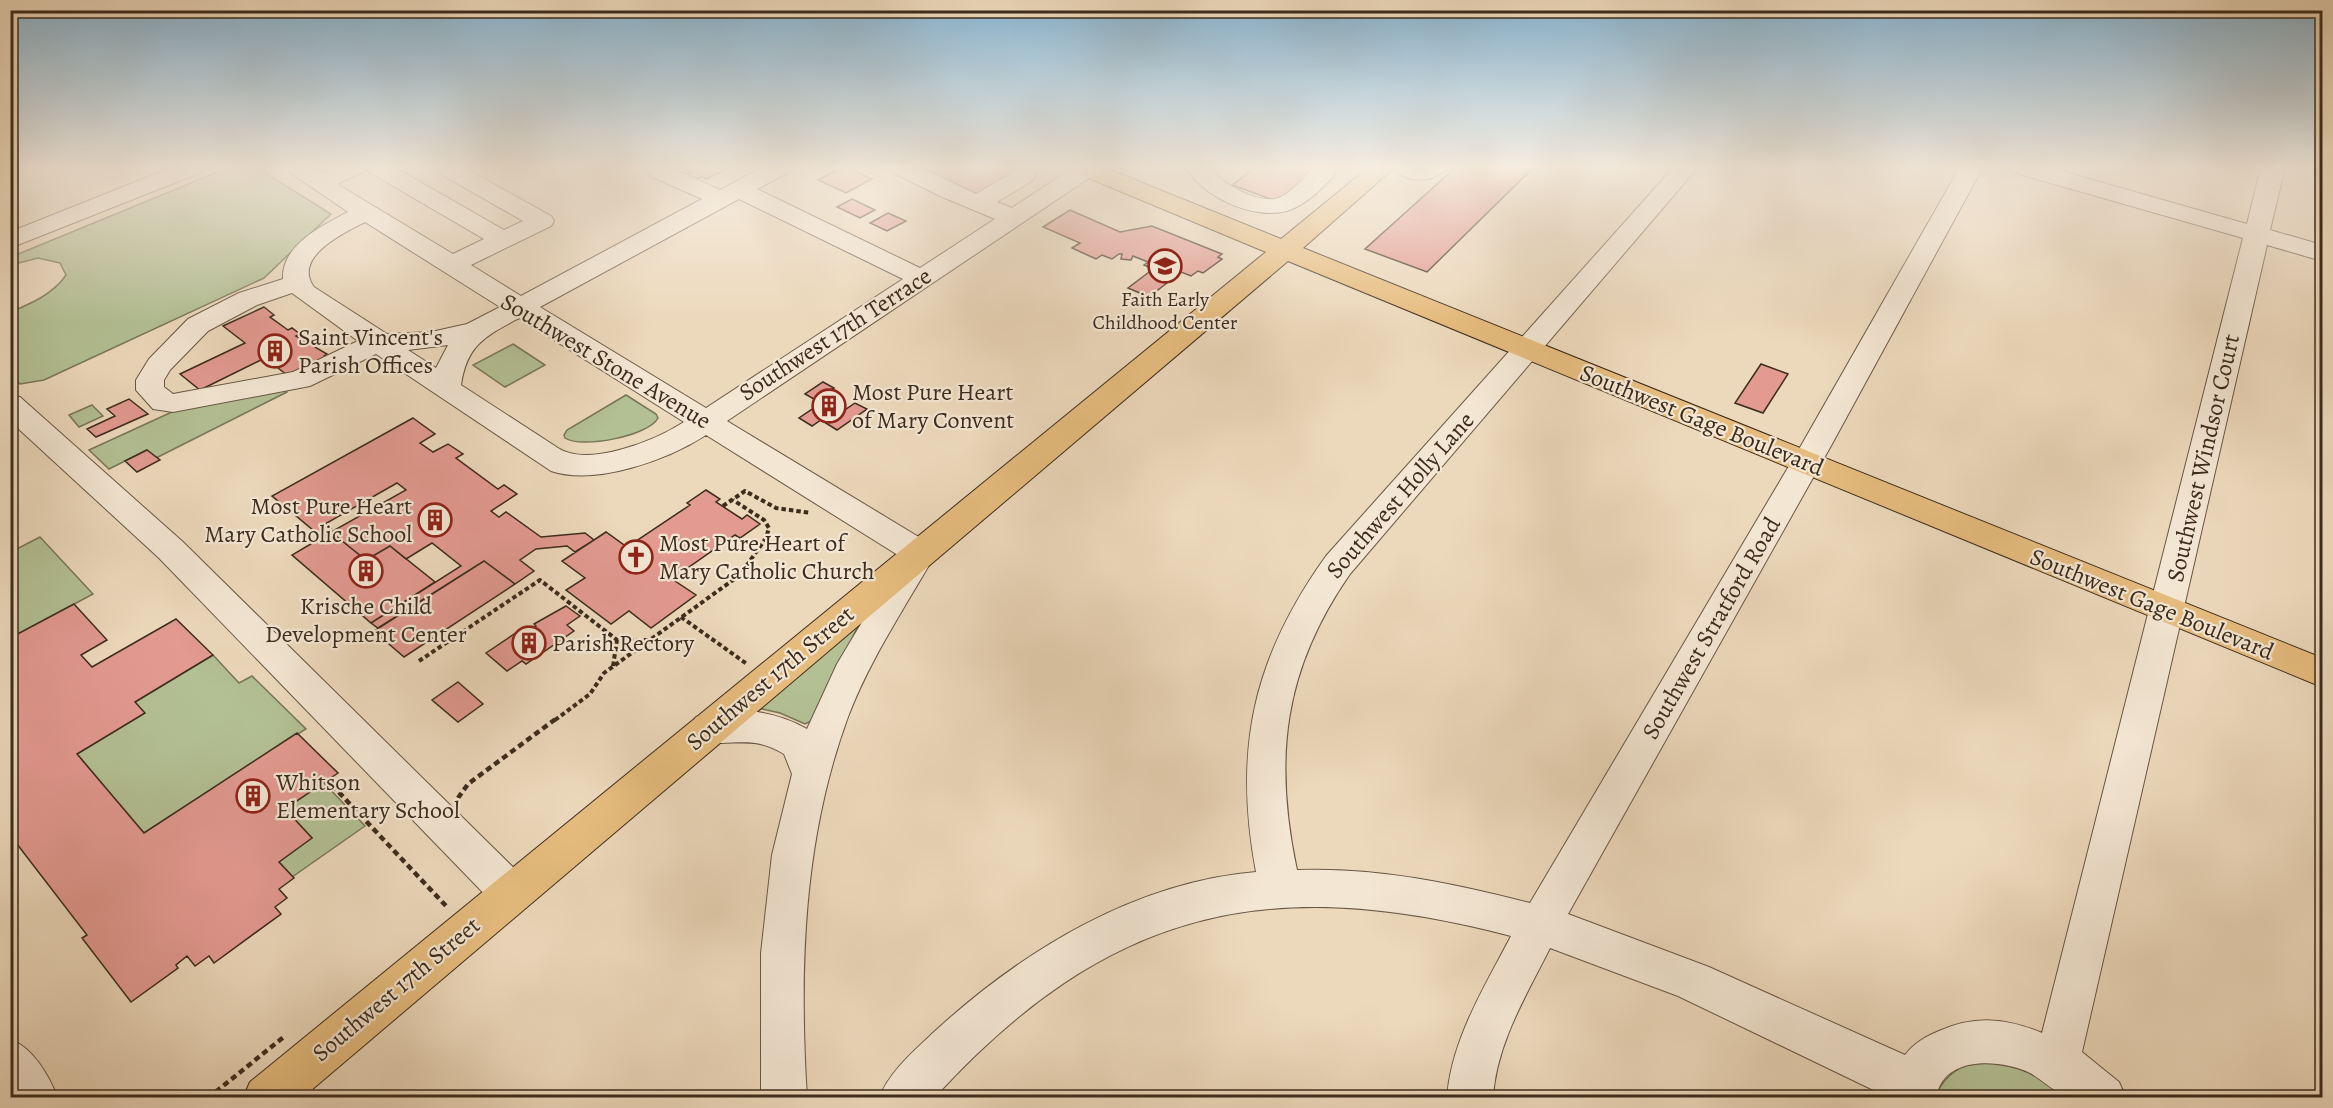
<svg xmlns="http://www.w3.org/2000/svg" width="2333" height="1108" font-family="Alegreya,serif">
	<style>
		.green { fill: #b3c094; stroke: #787658; stroke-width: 1.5 }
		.building { fill: #e39a91; stroke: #3c2c1d; stroke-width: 1.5 }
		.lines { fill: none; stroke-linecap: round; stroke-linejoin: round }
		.minor-casing { stroke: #685744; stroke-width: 2 }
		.major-casing { stroke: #3c2c1d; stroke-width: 2 }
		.path-far1 { stroke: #3c2c1d; stroke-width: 4; stroke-dasharray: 4.5 3; stroke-linecap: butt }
		.path { stroke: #3c2c1d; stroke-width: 4.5; stroke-dasharray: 6 4; stroke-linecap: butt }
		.minor { fill: #f3e6d3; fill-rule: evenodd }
		.major { fill: #e6bc7e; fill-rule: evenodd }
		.labels { text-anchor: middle; stroke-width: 4.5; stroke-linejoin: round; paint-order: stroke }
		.far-poi-label { font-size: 20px; fill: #3c2c1d; stroke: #f3e6d3 }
		.street-label { font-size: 24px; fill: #3c2c1d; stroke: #f3e6d3 }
		.poi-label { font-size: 24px; fill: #3c2c1d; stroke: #f3e6d3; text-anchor: start }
	</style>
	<rect width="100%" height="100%" fill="#ecd8bb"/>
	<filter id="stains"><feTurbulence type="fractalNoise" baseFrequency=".00333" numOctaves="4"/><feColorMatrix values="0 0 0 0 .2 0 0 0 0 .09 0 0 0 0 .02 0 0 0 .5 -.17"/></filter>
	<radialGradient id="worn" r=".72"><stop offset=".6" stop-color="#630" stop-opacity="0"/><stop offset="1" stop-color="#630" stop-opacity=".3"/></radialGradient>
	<!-- green -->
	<path class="green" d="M230,167H256L331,214L264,278L44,380L20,384L11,375V312C32,303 53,294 66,275L60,263L38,258L11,265V257Z
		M513,344L545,365L505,387L473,365Z
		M286,388L287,392L156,458L147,450L109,469L89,450L174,411Z
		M626,395L656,414L658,418C649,436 581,449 565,438L564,435L567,430Z
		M92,405L103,416L79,427L69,415Z
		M40,537L93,594L11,638V552Z
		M858,626L813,720L805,724L780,713L762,709L760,705Z
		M213,655L239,683L252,676L306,729L144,833L77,754L144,713L135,702Z
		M324,783L365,826L292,877L279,862L312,838L285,809Z
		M2005,1059L2084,1098H1935C1947,1066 1974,1060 2005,1059Z"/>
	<!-- building -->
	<path class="building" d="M682,167H729L707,179L701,177L696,179L686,175L691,172Z
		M843,167H846L872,179L846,193L818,180Z
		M918,167H1010L1019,171L979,195Z
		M1256,167H1322L1279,202L1232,185Z
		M1456,167L1532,169L1427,272L1365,249Z
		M852,199L875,210L860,218L837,207Z
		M1070,210L1120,232L1152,226L1222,254L1218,257L1222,259L1203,273L1198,271L1191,276L1181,272L1149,297L1128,288L1153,269L1144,265L1148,262L1133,256L1131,260L1121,259L1122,254H1119L1112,259L1102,255L1096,259L1072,248L1080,243L1043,227Z
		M888,213L906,221L887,231L870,223Z
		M264,307L274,315L270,317L288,330L292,328L300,334L296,336L327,354L324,356L329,360L287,375L265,358L200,390L180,374L245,343L223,326Z
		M1761,364L1788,374L1763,413L1735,403Z
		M823,382L834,388L823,395L846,409L855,403L867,409L837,430L821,420L812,426L799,418L821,403L805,394Z
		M129,399L148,414L96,437L87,429L115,416L107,409Z
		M413,418L435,434L420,443L433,452L448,444L463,454L456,458L498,489L504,485L517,494L491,511L499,517L506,512L541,537L585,533L594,540L575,552L567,546L536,549L520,560L534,571L515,584L484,561L378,628L371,623L461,566L432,543L406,559L390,546L366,560L331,532L406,490L397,483L325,524L331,528L319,535L272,496Z
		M147,450L160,460L137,472L125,461Z
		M706,490L720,499L716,502L742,519L747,515L760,524L740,538L735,535L672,579L696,595L651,628L629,611L611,624L566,590L585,578L562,561L606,532L627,547L690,505L687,503Z
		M331,532L366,560L390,546L435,582L371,623L292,555Z
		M484,561L515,584L404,657L374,631Z
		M74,604L107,640L81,655L92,667L176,619L213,655L135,702L145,713L77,754L144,833L297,733L338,773L285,809L312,838L279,862L294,878L279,889L287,898L275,907L281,914L214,963L209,956L195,966L187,956L176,965L178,968L131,1002L82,938L87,935L10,835V638Z
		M566,606L580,616L567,625L574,631L526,664L522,661L507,671L486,653L523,628L528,632L536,626L534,624Z
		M458,682L483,704L458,722L432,700Z"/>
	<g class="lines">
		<defs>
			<path id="minor" d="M173,167H205L202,172L10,248V232Z
				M282,167H310L320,173L335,167H394L504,230L523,221L437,172L434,167H463L551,216L554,221L551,226L471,265L521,296L702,199L650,176L646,167H670L720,190L763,167H792L789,172L757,189L920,268L995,219L940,196L892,172L889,167H919L976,194L1014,172L1016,167H1040L1032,181L997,202L1012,208L1074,167L1099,169L1095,174L727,421L932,545L936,553C906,606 870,659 848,717C803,839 799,969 807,1098H761V953L772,855L792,774L784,754C748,732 729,750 696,739L690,728L696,717C733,705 773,710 807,729L837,664L901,557L706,435C668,460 595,486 551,471L376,354L310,386L173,412L153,409L136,390V380L149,359L188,319L239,293L283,279C281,245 323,225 348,212ZM366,168L369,172L484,239L453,254L337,184L363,172ZM739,199L903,279L706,408L540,307ZM365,222L500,307L467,324L431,332L387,334L314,287C292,257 344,233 365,222ZM292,293L358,341L293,372L173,394L164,387V380L170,370L208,331L257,305ZM519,318L684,422C656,440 589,468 558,448L461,385C467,344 486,336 519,318ZM448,345L436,368L408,350Z
				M1186,167H1209C1220,183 1255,202 1275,199C1289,196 1304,177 1315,167H1340C1329,184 1306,205 1287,211C1253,220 1202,197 1186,167Z
				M1393,167H1447C1436,184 1404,184 1393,167Z
				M1674,167H1698L1350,574C1284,669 1273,757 1297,870C1376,867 1453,883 1530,903L1802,444L1960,167H1983L1832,444L1568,914L1709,967L1905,1055C1914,1043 1925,1037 1939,1031C1975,1015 2006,1018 2042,1033L2243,238L2012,172L2009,167H2047L2247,224L2261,167H2285L2270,230L2322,245V261L2267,245L2082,1052L2119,1082L2126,1098C2108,1098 2088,1100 2070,1098C2060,1096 2041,1079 2030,1073C2000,1059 1943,1055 1936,1098H1890L1678,996L1550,948C1527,994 1496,1044 1493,1098H1447C1451,1040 1485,986 1511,936C1267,872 1107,909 934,1098H879C890,1071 914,1051 934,1032C1022,951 1135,882 1256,872C1233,749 1253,658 1326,556Z
				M10,395L20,397L183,542L527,881L533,894L527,907L512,913L497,907L159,558L10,421Z
				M10,1039C34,1049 48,1074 58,1098H10Z"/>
			<path id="major" d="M1071,167H1103L1281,239L1369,167H1395L1303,248L2322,658V687L1288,261L302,1098H243L250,1082L1266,252L1074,172Z"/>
		</defs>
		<!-- minor casing -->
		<use href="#minor" class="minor-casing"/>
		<!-- major casing -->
		<use href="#major" class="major-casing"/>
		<!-- path-far1 -->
		<path class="path-far1" d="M723,506L745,491L776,508L811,513
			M681,617L747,664
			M419,661L540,580L617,640H650
			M613,666L617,640
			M555,720L590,694L604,673L740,575L766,538L769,528L764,520L733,500"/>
		<!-- path -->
		<path class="path" d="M332,785L447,907
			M458,798L468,784L557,718
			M208,1098L285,1036"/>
		<!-- minor -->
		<use href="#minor" class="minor"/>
		<!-- major -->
		<use href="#major" class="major"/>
	</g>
	<!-- sky -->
	<linearGradient id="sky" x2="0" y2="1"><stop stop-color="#88b6d4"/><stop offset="0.52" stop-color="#f6ede0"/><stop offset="1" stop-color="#f6ede0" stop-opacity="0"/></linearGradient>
	<rect width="2333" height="322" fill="url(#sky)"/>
	<!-- icons -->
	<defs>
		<symbol id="school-ring" viewBox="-11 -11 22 22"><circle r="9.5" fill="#f3e6d3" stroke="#8f2418" stroke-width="1.5"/><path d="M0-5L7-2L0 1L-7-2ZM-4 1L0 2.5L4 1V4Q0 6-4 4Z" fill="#8f2418"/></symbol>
		<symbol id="building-ring" viewBox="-11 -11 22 22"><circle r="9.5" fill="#f3e6d3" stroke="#8f2418" stroke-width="1.5"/><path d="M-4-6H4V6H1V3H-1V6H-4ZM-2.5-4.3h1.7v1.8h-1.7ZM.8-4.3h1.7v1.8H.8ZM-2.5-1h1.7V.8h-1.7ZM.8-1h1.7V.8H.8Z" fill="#8f2418"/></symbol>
		<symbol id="church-ring" viewBox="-11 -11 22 22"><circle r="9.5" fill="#f3e6d3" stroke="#8f2418" stroke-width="1.5"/><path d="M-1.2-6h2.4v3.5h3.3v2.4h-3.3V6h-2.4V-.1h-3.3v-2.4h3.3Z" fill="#8f2418"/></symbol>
	</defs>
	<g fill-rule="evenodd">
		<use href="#school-ring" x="1146" y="247" width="38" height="38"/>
		<use href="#building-ring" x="256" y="332" width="38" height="38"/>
		<use href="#building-ring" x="810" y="387" width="38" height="38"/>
		<use href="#building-ring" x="416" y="501" width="38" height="38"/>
		<use href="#church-ring" x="617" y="538" width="38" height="38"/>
		<use href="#building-ring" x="347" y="552" width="38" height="38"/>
		<use href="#building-ring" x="510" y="624" width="38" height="38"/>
		<use href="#building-ring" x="234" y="777" width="38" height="38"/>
	</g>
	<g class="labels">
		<!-- far-poi labels -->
		<g class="far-poi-label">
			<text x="1165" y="306">Faith Early<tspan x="1165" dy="23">Childhood Center</tspan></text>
		</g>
		<!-- street labels -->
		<g class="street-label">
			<text transform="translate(835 334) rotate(-33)" y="8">Southwest 17th Terrace</text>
			<text transform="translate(606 361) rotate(31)" y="8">Southwest Stone Avenue</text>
			<text transform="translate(1702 420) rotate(22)" y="8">Southwest Gage Boulevard</text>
			<text transform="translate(2203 458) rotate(-77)" y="8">Southwest Windsor Court</text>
			<text transform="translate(1400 495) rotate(-49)" y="8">Southwest Holly Lane</text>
			<text transform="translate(2152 604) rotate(22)" y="8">Southwest Gage Boulevard</text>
			<text transform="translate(1711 628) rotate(-60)" y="8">Southwest Stratford Road</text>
			<text transform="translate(770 678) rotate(-40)" y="8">Southwest 17th Street</text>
			<text transform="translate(396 989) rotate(-40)" y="8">Southwest 17th Street</text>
		</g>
		<!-- poi labels -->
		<g class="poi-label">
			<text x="298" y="345">Saint Vincent's<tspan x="298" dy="28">Parish Offices</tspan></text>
			<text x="852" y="400">Most Pure Heart<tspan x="852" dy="28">of Mary Convent</tspan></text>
			<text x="412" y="514" text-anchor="end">Most Pure Heart<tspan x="412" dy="28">Mary Catholic School</tspan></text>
			<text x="659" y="551">Most Pure Heart of<tspan x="659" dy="28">Mary Catholic Church</tspan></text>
			<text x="366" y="614" text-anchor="middle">Krische Child<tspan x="366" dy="28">Development Center</tspan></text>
			<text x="552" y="651">Parish Rectory</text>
			<text x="276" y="790">Whitson<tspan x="276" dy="28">Elementary School</tspan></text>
		</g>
	</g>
	<!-- margin -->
	<rect width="2333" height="1108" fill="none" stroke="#ecd8bb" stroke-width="36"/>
	<rect x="12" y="12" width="2309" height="1084" fill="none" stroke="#3c2c1d" stroke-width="3"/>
	<rect x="18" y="18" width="2297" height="1072" fill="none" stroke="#3c2c1d" stroke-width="1.5"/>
	<rect width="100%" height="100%" filter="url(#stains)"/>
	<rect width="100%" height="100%" fill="url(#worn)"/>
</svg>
